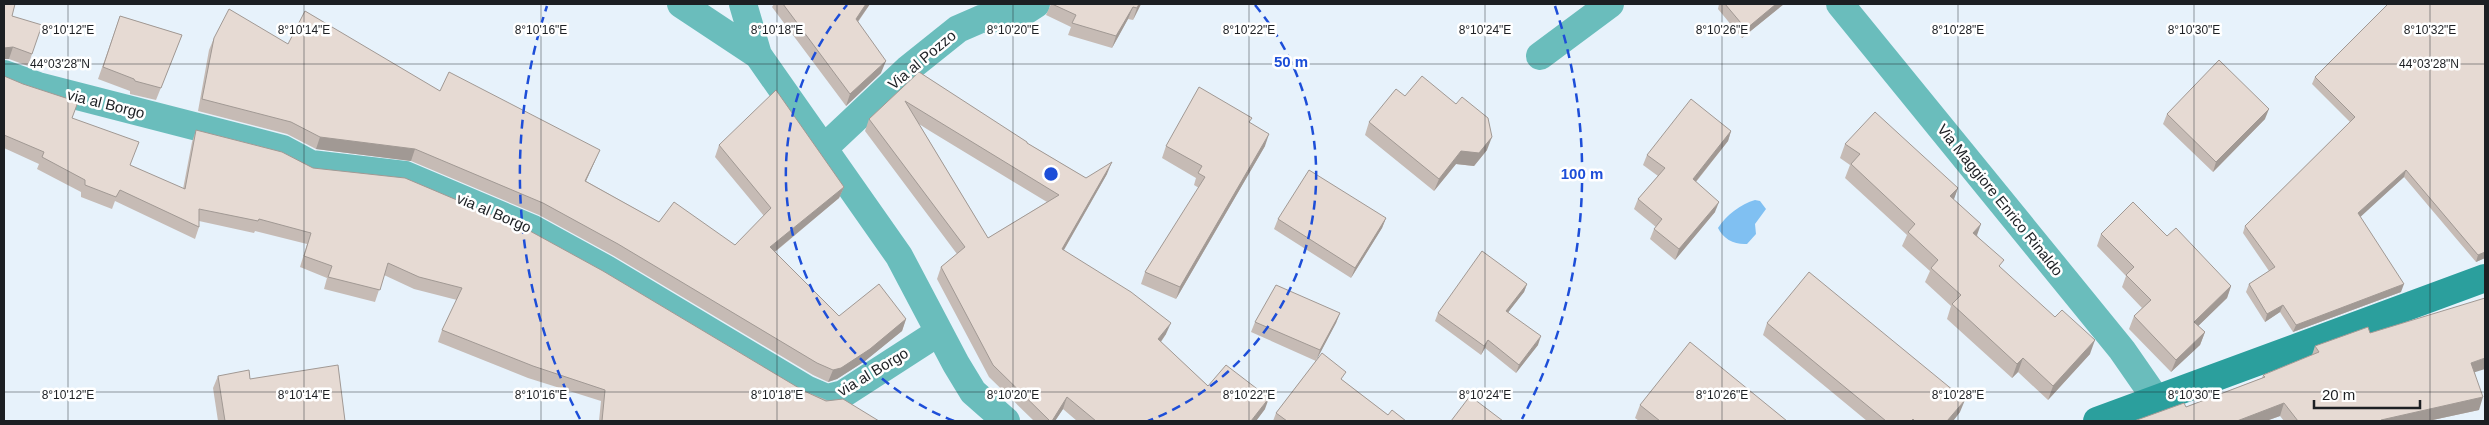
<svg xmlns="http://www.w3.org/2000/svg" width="2489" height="425" font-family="Arial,sans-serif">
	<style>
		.water { fill: #80c0f2 }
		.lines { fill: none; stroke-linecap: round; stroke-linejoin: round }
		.street { stroke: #6abdbc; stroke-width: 28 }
		.secondary { stroke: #2b9f9d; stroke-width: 28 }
		.wall { fill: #c6bbb5; fill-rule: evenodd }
		.shaded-wall { fill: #a19994 }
		.building { fill: #e6dad3; stroke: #a19994; fill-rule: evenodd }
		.ticks { fill: none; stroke: #1c1f23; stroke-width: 1; stroke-opacity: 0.45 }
		.ring { fill: none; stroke: #1d4ed8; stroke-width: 2.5; stroke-dasharray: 9 6 }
		.labels { text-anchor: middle; stroke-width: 5; stroke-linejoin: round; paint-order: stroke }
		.street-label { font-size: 15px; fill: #1c1f23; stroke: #fff }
		.ticks-label { font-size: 12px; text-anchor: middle; fill: #1c1f23; stroke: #fff; stroke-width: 5; stroke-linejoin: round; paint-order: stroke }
		.centre { fill: #1d4ed8; stroke: #fff; stroke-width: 2.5 }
		.ring-label { font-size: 15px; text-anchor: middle; font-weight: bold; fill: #1d4ed8; stroke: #fff; stroke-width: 5; stroke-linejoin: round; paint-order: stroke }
	</style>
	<rect width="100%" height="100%" fill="#e7f2fb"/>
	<!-- water -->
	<path class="water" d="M1755,200L1760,201L1766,209L1755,224L1756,234L1747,244C1735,245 1723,239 1718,228C1726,215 1741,204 1755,200Z"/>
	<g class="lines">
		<!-- street -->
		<path class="street" d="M681,4L758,55L899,256L956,364L973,392L1006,421
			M743,4L758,55
			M1840,4L2122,350L2156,399
			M1540,56L1610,4
			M4,74L38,86L283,149L311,164L405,175L533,229L606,269L806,389L827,398L843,394L939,332
			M824,148L908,69L958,29L981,19L1016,17L1036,4"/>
		<!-- secondary -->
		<path class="secondary" d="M2097,421L2485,278"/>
	</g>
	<!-- wall -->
	<path class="wall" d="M774,4H870L858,22L881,73L846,106L772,7Z
		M1051,4H1141L1133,20L1128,19L1112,48L1068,35L1071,27L1046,15Z
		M1719,4H1784L1742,38L1718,9Z
		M2388,4L2485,258L2476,262L2404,177L2360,216L2401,292L2293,332L2280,312L2265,322L2246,292L2249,284L2269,271L2243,233L2245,226L2350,122L2312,84L2315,77Z
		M12,16L32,54L28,66L9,59Z
		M120,16L182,35L156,100L130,94V91L98,79Z
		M214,38L288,44L440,91L595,161L586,181L659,222L735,245L764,216L715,157L719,145L844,187L839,198L775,252L839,316L906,319L902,331L865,361L837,379L828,382L813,375L614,256L539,215L411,161L316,149L287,134L198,111L209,50Z
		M919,72L1027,143L1086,178L1107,174L1064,250L1166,334L1161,342L1208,386L1265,409L1256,421H1077L1063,409L1055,421H1034L989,377L937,279L941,267L957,254L865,131L869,119ZM919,124L930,131L1047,202L988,238Z
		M4,76L72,118L130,165L183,189L192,142L196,130L313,168L804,391L879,421H599L601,401L528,378L438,342L442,330L457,300L414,289L384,275L375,302L324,289L327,278L300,267L307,244L255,231L254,233L199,221V227L195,239L115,201L112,209L81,197V192L37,169L39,164L4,148Z
		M1405,96L1487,150L1474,166L1456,164L1434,191L1365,135L1369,122Z
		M2167,114L2265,119L2213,172L2163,124Z
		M1250,123L1265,146L1176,299L1141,284L1145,272L1199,188L1194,185L1196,178L1162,158L1166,146Z
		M1731,131L1728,141L1696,182L1715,212L1675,260L1650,239L1654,229L1656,227L1634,209L1638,199L1658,176L1643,165L1647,155Z
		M1845,144L1958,188L1953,200L1977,235L2001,268L2090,354L2048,400L2018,372L2012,378L1947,319L1951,306L1925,282L1930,271L1902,246L1907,235L1845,178L1850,165L1840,158Z
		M1386,218L1382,228L1351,278L1274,229L1278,219Z
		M2101,234L2167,236L2231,286L2227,298L2198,326L2205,332L2200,345L2171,372L2129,329L2134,316L2142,308L2122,287L2126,276L2097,246Z
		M1527,284L1524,292L1508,312L1538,345L1516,373L1485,348L1481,355L1435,321L1438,313Z
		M1340,313L1336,323L1316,360L1388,415L1406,421H1273L1276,413L1316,361L1251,332L1255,322Z
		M1767,323L1960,412L1953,421H1867L1763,335Z
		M2370,333L2475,373L2479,410L2428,421H2284L2280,416L2266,421H2134L2186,407L2262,378L2263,375L2312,355L2315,346Z
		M218,376L250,379L345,421H218L213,388Z
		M1640,405L1787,421H1639L1635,418Z"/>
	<!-- shaded-wall -->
	<path class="shaded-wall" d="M866,4H870L851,31L856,19Z
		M1139,4H1141L1133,20L1137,8Z
		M1776,4H1784L1742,38L1746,29Z
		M1133,7L1128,19L1112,48L1116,36Z
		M5,47H13L9,59H4V48Z
		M886,61L881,73L846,106L850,94Z
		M2269,109L2265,119L2213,172L2216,162Z
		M1731,131L1728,141L1689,190L1693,179Z
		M1269,134L1265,146L1176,299L1180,287Z
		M320,137L415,149L411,161L316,149Z
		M1492,137L1487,150L1474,166L1456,164L1434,191L1439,179L1461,151Z
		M600,150L595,161L581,192L585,181Z
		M1112,162L1107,174L1058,260L1062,249Z
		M2406,170L2404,177L2356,221L2358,213Z
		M844,187L839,198L766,259L770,247Z
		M1958,188L1953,202L1950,196Z
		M1719,202L1715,212L1675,260L1679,249Z
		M1386,218L1382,228L1351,278L1355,268Z
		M1981,224L1976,238L1973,233Z
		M2485,252V258L2476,262L2478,255Z
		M1527,284L1524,292L1503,319L1506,311Z
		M2404,284L2401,292L2293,332L2296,325Z
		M2231,286L2227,298L2190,334L2194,322Z
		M2283,305L2280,312L2265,322L2267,314Z
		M1340,313L1336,323L1316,361L1320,350Z
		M906,319L902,331L865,361L837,379L828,382L833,370Z
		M1171,323L1166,334L1154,351L1158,339Z
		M2205,332L2200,345L2171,372L2176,360Z
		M1541,336L1538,345L1516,373L1519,365Z
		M1488,340L1485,348L1481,355L1484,346Z
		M2095,340L2090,354L2048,400L2053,386Z
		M2023,358L2018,372L2012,378L2017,364Z
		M2485,358V369L2466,375L2471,363Z
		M1067,397L1063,409L1055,421H1052Z
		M2483,397L2479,410L2428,421H2381V420Z
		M1269,398L1265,409L1256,421H1251Z
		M1965,400L1960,412L1953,421H1947Z
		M2284,403L2280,416L2266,421H2237Z"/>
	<!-- building -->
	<path class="building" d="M4,4H15L12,16L42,25L32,54L13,47L4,48Z
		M783,4H866L856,19L886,61L850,94Z
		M1052,4H1139L1137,8L1133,7L1116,36L1072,23L1076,15Z
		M1725,4H1776L1746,29Z
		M2388,4H2485V252L2478,255L2406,170L2358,213L2404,284L2296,325L2283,305L2267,314L2249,284L2275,267L2245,226L2355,117L2315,77Z
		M229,9L288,44L305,11L440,91L449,72L600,150L585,181L659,222L674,202L735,245L771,208L719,145L776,90L844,187L770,247L839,316L879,284L906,319L870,349L841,368L833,370L817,363L618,244L543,203L415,149L320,137L291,122L202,99L214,38Z
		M120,16L182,35L161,88L135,81L134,79L103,67Z
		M2219,60L2269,109L2216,162L2167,114Z
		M919,72L1027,142V143L1086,178L1112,162L1062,249L1131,292L1171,323L1158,339L1208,386L1226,365L1269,398L1251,421H1096L1067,397L1052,421H1050L993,365L941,267L965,247L869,119ZM905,101L1059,195L988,238Z
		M4,76L23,84L78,102L72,118L139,142L130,165L185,189L196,130L282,152L313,168L405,178L530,231L603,271L804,391L826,401L843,399L879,421H602L605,390L533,366L442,330L462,288L419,277L388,263L380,290L328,277L332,266L304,256L311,233L259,219L258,221L199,209V227L120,190L116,197L85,185V180L42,157L44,152L4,135Z
		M1422,76L1456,104L1462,97L1488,118L1492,137L1479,153L1461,151L1439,179L1369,122L1396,89L1405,96Z
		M1199,87L1252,118L1249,122L1269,134L1180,287L1145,272L1205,177L1198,173L1202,166L1166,146Z
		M1691,99L1731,131L1693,179L1719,202L1679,249L1654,229L1662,219L1638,199L1665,168L1647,155Z
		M1875,112L1958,188L1950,196L1981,224L1973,233L2004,260L1999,266L2055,317L2062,310L2095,340L2053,386L2023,358L2017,364L1952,304L1961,295L1931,268L1938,260L1908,232L1915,224L1851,164L1860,154L1845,144Z
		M1309,170L1386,218L1355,268L1278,219Z
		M2133,202L2167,236L2176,228L2231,286L2194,322L2205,332L2176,360L2134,316L2151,300L2126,275L2134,267L2101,234Z
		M1482,251L1527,284L1506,311L1541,336L1519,365L1488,340L1484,346L1438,313Z
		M1809,272L1965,400L1947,421H1915L1913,419L1911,421H1886L1767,323Z
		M1276,285L1340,313L1320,350L1255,322Z
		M2485,298V358L2471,363L2483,397L2381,420L2382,421H2298L2284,403L2237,421H2134L2184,403L2186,407L2265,377L2263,375L2319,352L2315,346L2368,327L2370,333Z
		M1690,342L1787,421H1660L1640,405Z
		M1322,353L1346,372L1341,379L1388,415L1392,410L1406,421H1287L1276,413Z
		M338,365L345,421H225L218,376L249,370L250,379Z
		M1470,396L1503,421H1451Z"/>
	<!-- ticks -->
	<path class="ticks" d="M68,4V421M304,4V421M541,4V421M777,4V421M1013,4V421M1249,4V421M1485,4V421M1722,4V421M1958,4V421M2194,4V421M2430,4V421M4,64H2485M4,392H2485"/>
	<!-- distance rings -->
	<g class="ring">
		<path d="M954 421A265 265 0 0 1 847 5M1255 5A265 265 0 0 1 1148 421"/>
		<path d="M580 419A531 531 0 0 1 547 6M1555 6A531 531 0 0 1 1522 419"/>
	</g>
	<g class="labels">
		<!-- street labels -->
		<g class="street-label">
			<text transform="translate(922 60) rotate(-40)" y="5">Via al Pozzo</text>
			<text transform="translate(106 104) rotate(14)" y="5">via al Borgo</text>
			<text transform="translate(2000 200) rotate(51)" y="5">Via Maggiore Enrico Rinaldo</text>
			<text transform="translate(494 213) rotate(23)" y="5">via al Borgo</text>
			<text transform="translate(873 372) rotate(-31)" y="5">via al Borgo</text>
		</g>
	</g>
	<g class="ticks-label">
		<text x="68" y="34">8°10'12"E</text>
		<text x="304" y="34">8°10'14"E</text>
		<text x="541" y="34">8°10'16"E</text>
		<text x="777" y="34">8°10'18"E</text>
		<text x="1013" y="34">8°10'20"E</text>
		<text x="1249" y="34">8°10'22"E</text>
		<text x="1485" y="34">8°10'24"E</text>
		<text x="1722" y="34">8°10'26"E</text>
		<text x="1958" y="34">8°10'28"E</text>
		<text x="2194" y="34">8°10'30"E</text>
		<text x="2430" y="34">8°10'32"E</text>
		<text x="60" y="68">44°03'28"N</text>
		<text x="2429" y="68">44°03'28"N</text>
		<text x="68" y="399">8°10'12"E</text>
		<text x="304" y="399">8°10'14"E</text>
		<text x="541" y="399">8°10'16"E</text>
		<text x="777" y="399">8°10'18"E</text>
		<text x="1013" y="399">8°10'20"E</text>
		<text x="1249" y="399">8°10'22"E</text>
		<text x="1485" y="399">8°10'24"E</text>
		<text x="1722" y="399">8°10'26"E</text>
		<text x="1958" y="399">8°10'28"E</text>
		<text x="2194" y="399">8°10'30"E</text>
	</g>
	<circle cx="1051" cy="174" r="8" class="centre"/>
	<g class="ring-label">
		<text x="1291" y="67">50 m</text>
		<text x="1582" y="179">100 m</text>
	</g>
	<!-- border -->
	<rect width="2489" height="425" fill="none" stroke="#1c1f23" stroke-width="10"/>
	<!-- scale -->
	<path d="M2314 400v8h106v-8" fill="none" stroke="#1c1f23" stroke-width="2.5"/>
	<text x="2322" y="400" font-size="15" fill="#1c1f23" stroke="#ffffff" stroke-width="4" paint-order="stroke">20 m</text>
</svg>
